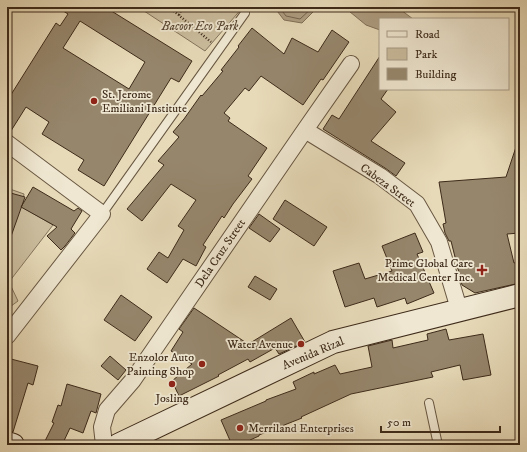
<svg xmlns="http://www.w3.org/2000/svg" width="527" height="452" font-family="'IM FELL DW Pica',serif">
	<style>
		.green { fill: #cabc9d; stroke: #84745c }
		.water { fill: #ae9e82; stroke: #817058 }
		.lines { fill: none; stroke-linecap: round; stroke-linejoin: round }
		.shore { stroke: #76644e; stroke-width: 1 }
		.building { fill: #96866c; stroke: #3e2b1a; fill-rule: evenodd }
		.lane-casing { stroke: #685742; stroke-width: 10 }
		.street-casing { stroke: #685742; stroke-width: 18 }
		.secondary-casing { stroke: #3e2b1a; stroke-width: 24 }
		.path { stroke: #3e2b1a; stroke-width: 2.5; stroke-dasharray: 1 2; stroke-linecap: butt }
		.lane { stroke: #efe7d1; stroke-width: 8 }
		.street { stroke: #efe7d1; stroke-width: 16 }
		.secondary { stroke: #efe7d1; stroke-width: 22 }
		.poi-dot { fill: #8f2418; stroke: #efe7d1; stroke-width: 1.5 }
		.labels { text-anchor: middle; stroke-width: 3.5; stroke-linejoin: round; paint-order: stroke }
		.park-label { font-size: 12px; font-style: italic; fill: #5a4834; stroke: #efe7d1 }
		.poi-label { font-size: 12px; fill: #3e2b1a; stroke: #efe7d1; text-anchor: end }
		.street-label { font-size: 12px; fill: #3e2b1a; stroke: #efe7d1 }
	</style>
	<rect width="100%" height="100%" fill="#e7dab8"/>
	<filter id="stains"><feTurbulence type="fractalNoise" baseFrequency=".005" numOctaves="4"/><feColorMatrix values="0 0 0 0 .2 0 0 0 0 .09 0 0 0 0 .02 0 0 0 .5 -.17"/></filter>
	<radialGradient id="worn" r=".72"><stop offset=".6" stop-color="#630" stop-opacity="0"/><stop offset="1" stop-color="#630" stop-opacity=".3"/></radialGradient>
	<!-- green -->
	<path class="green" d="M138,7H243L205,51Z
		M7,188L24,194L22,207L53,225L9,282L18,301L7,309Z"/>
	<!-- water -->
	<path class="water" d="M274,7H318L302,23L284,20Z
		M344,7H397L413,19H380V30L366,25Z"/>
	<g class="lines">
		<!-- shore -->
		<path class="shore" d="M279,7L286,16L300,19L313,7"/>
	</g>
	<!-- building -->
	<path class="building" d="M57,7H105L192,61L179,82L171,78L104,186L78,170L84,160L42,134L49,122L26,107L9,134H7V101L56,23L60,26L68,14ZM80,21L145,62L129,89L63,48Z
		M252,28L284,54L292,38L318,52L332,30L349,42L323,80L321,79L303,105L261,76L249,91L245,88L224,113L230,118L228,121L267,148L248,176L252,179L233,204L224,218L222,216L203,245L206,247L196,266L183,259L167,283L147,269L159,252L168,258L184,230L178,226L196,200L171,184L142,221L127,209L164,165L158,161L179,137L173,132L184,119L201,95L202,96L223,71L221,70L239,47L238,46Z
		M380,56V89H388L381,99L396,112L371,141L405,163L396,176L385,168L323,129L332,115L339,119Z
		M518,141H520V233L507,234L514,263L520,262V283L475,293L462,285L451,241H449L445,233L443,224L446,223L439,182L506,177Z
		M33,187L74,211L78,208L82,211L71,229L75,233L65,246L61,250L47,236L57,227L21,207Z
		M7,192L25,197L9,242H7Z
		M285,200L327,227L314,246L273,219Z
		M259,214L280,229L270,242L249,228Z
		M415,233L423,252L417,254L434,293L407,304L405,298L377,307L374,298L345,307L333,271L359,263L365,279L392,271L382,246Z
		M255,276L277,289L270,300L248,287Z
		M121,295L152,317L135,341L104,320Z
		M194,308L245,342L242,348L291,318L305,342L279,354L275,348L250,362L248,359L218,375L219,376L179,396L172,381L192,364L171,351L183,332L179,329Z
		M446,329L449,340L483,334L491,375L463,380L460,365L431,372L433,377L351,394L301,417L302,418L259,435V436L250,440L253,445H232L221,420L266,401V400L296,389L293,382L314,372V374L335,365L340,374L372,367L368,346L392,340L393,348L428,340L427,334Z
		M110,356L126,370L118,380L101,366Z
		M11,359L38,366L33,385L28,383L13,432L7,431V375Z
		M67,384L101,394L96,413L91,411L83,433L70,428L62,445H53L45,441L54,423L52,422L58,405L61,406Z"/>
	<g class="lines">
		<defs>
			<path id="lane" d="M102,214L245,13
				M429,403L438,445"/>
			<path id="street" d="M305,130L380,176L417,204L439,242L459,309
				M7,143L102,214L7,336
				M104,445L102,427L107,410L133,380L305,130L351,64"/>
			<path id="secondary" d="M7,443L13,445
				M118,445L333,342L520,295"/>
		</defs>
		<!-- lane casing -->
		<use href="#lane" class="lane-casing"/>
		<!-- street casing -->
		<use href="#street" class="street-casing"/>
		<!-- secondary casing -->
		<use href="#secondary" class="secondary-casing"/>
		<!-- path -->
		<path class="path" d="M169,7L211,42
			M179,15L182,7"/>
		<!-- lane -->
		<use href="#lane" class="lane"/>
		<!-- street -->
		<use href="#street" class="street"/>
		<!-- secondary -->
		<use href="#secondary" class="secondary"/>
	</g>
	<!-- markers -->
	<g class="poi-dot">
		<circle cx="94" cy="101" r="4"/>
		<path d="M480 264h4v4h4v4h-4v4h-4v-4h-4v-4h4z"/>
		<circle cx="301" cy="344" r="4"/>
		<circle cx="202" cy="364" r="4"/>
		<circle cx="172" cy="384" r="4"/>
		<circle cx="240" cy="428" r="4"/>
	</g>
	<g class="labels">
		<!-- park labels -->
		<g class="park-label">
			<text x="200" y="30">Bacoor Eco Park</text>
		</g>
		<!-- poi labels -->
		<g class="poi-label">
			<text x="102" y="98" text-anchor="start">St. Jerome<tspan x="102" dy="14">Emiliani Institute</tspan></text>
			<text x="473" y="267">Prime Global Care<tspan x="473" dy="14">Medical Center Inc.</tspan></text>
			<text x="293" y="348">Water Avenue</text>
			<text x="194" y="361">Enzolor Auto<tspan x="194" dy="14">Painting Shop</tspan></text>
			<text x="172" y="402" text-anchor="middle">Josling</text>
			<text x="248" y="432" text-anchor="start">Merriland Enterprises</text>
		</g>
		<!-- street labels -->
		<g class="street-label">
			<text transform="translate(388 185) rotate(36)" y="4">Cabeza Street</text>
			<text transform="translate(220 253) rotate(-56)" y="4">Dela Cruz Street</text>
			<text transform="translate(313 353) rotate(-23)" y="4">Avenida Rizal</text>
		</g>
	</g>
	<!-- margin -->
	<rect width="527" height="452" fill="none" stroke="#e7dab8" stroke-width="24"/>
	<rect x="8" y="8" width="511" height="436" fill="none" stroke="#3e2b1a" stroke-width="2"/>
	<rect x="12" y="12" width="503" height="428" fill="none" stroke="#3e2b1a"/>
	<!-- legend -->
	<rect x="379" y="18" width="130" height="72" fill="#efe7d1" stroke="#a89c88"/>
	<rect x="387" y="31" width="20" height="6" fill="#efe7d1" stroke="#a89c88"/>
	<text x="415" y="38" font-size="12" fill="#3e2b1a">Road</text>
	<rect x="387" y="48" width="20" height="12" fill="#cabc9d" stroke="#a89c88"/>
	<text x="415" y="58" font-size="12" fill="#3e2b1a">Park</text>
	<rect x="387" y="68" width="20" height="12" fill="#96866c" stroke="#a89c88"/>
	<text x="415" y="78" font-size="12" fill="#3e2b1a">Building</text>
	<!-- scale -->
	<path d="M381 426v6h119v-6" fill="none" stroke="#3e2b1a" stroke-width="2"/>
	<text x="387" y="426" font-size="12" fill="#3e2b1a" stroke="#efe7d1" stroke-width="3" paint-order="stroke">50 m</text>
	<rect width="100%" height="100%" filter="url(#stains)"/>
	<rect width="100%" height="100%" fill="url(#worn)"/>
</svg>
